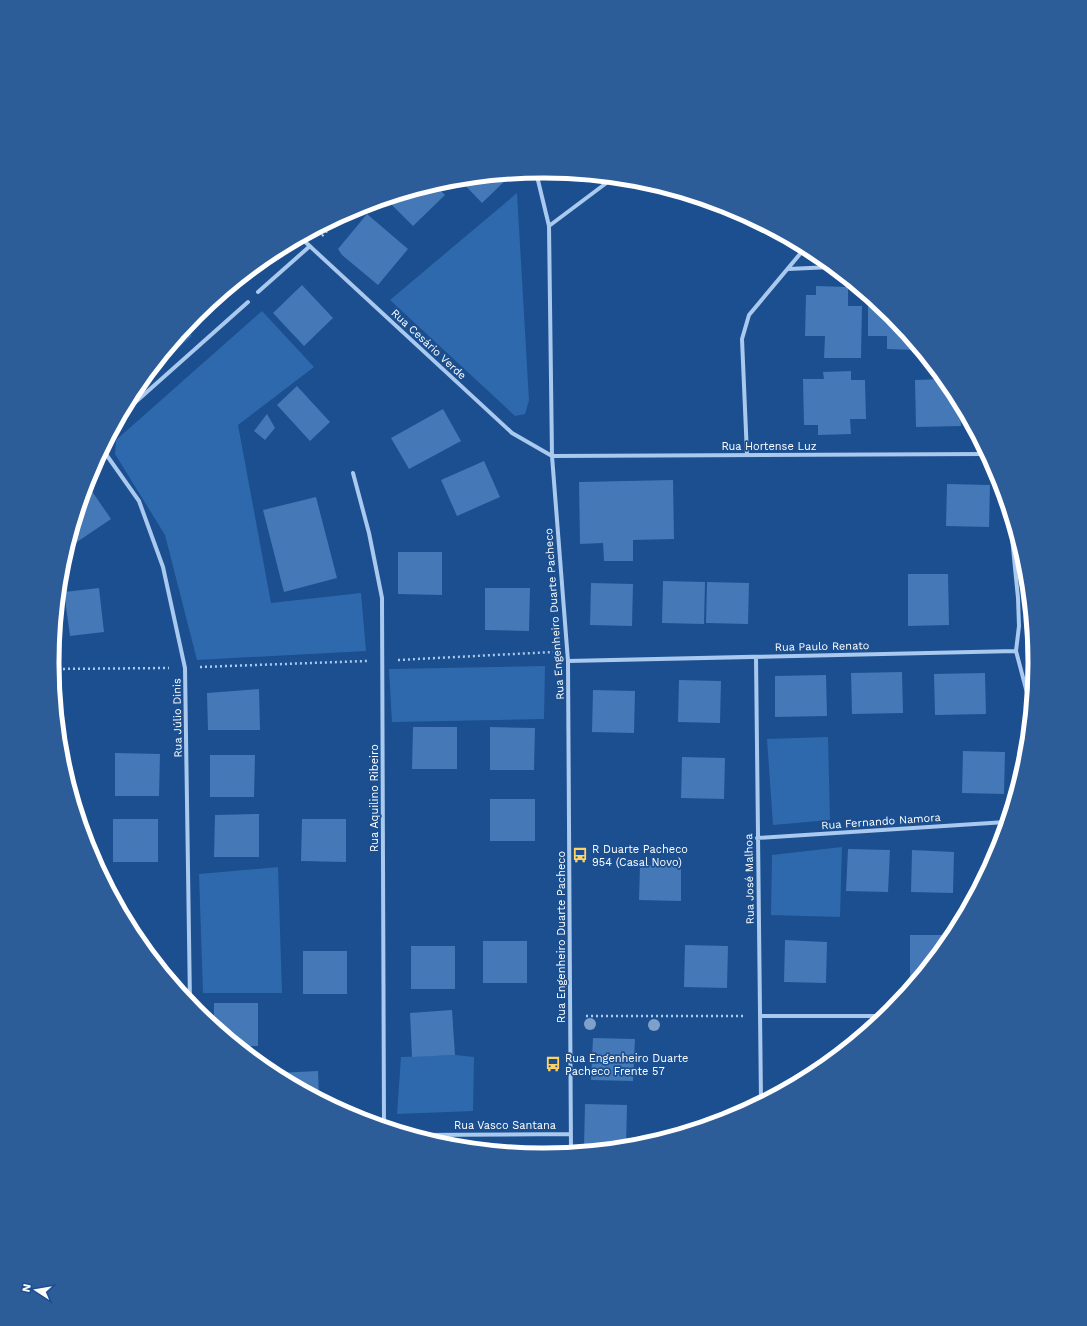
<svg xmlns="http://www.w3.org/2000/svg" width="1087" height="1326" font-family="'Work Sans',sans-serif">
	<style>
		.green { fill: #2e69ad }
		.building { fill: #4478b7 }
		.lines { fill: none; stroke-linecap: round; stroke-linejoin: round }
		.path { stroke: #a9c9ee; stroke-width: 2.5; stroke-dasharray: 2 3; stroke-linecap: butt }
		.street { stroke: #a9c9ee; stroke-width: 4 }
		.tree { fill: #7ea0ca }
		.labels { text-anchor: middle; stroke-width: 3.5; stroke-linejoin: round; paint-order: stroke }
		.street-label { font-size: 11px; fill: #fff; stroke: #1b4f8f }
		.poi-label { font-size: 11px; fill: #fff; stroke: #1b4f8f; text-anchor: start }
		.rim { fill: none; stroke: #fff; stroke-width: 5 }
	</style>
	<rect width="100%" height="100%" fill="#1b4f8f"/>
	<!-- green -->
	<path class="green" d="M517,193L529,400L525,414L515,416L390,300Z
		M262,311L314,367L238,425L271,603L361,593L366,651L197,660L165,535L115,454L116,440Z
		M185,329L192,336L149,373Z
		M1026,574L1035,663L1034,670L1028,639Z
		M545,666L544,719L392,722L389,669Z
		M828,737L830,820L773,825L767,739Z
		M842,847L840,917L771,915L772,855Z
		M278,867L282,993H203L199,874Z
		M455,1055L474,1057L473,1111L397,1114L401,1057Z"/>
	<!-- building -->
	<path class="building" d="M511,175L482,203L460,180Z
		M435,185L445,195L413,226L390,203L397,196Z
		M367,214L408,249L378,285L342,255L338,249Z
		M302,285L333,318L304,346L273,313Z
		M816,286L848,287V306H862L861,358H824L825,336H805L806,295H816Z
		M868,299H871L891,316L916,346V350L887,349V336H868Z
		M851,371V380H865L866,419H850L851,434L818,435V425H804L803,379H824L823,372Z
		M943,379L952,390L960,405L961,426L916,427L915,380Z
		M297,386L330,422L310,441L277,405Z
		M443,409L461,441L409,469L391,438Z
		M267,414L275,428L265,440L254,431Z
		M484,461L500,497L457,516L441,480Z
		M673,480L674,539L633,540V561H604L603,543L580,544L579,482Z
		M87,484L111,519L74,544L70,538Z
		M947,484L990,485L989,527L946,526Z
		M316,497L337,578L284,592L263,510Z
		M398,552H442V595L398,594Z
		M908,574H948L949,625L908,626Z
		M663,581L705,582L704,624L662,623Z
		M707,582L749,583L748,624L706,623Z
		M591,583L633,584L632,626L590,625Z
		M99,588L104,632L70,636L64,592Z
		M485,588H530L529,631L485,630Z
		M902,672L903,713L852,714L851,673Z
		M985,673L986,714L935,715L934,674Z
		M826,675L827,716L775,717V676Z
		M679,680L721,681L720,723L678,722Z
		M259,689L260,730H208L207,693Z
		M55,690H58L63,730H59Z
		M593,690L635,691L634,733L592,732Z
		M413,727H457V769H412Z
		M490,727L535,728L534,770H490Z
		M963,751L1005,752L1004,794L962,793Z
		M115,753L160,754L159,796H115Z
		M210,755H255L254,797H210Z
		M682,757L725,758L724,799L681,798Z
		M490,799H535V841H490Z
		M259,814V857H214L215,815Z
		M113,819H158V862H113Z
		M302,819H346V862L301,861Z
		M848,849L890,850L888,892L846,891Z
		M912,850L954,852L953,893L911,892Z
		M640,865L681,866V901L639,900Z
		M910,935H951V938L910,988Z
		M785,940L827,942L826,983L784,982Z
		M483,941H527V983H483Z
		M685,945L728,946L727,988L684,987Z
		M411,946H455V989H411Z
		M303,951H347V994H303Z
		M214,1003H258V1046H239L214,1025Z
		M452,1010L455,1055L412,1057L410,1013Z
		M593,1038L635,1039L633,1081L591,1080Z
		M318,1071L319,1097L273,1073H277Z
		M585,1104L627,1105L626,1146H584Z"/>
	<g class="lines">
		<!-- path -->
		<path class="path" d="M322,236L343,215
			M398,660L553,652
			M200,667L367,661
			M53,669L169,668
			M586,1016H745"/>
		<!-- street -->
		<path class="street" d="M536,172L549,226L552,456L568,661L571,1152
			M549,226L613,178
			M301,238L512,433L552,456L986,454
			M788,269L832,267
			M258,292L310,246
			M121,415L248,302
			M103,450L139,501L163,567L185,668L190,1003
			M747,455L742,339L749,315L805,248
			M353,473L369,533L382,598L384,1126
			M1010,517L1018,598L1019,626L1016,651
			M756,657L761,1101
			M568,661L1016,651L1031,708
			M757,838L1006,822
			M761,1016H885
			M414,1135L571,1134"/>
	</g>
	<!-- trees -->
	<g class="tree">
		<circle cx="590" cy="1024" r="6"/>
		<circle cx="654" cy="1025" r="6"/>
	</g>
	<!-- icons -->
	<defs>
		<symbol id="bus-bare" viewBox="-9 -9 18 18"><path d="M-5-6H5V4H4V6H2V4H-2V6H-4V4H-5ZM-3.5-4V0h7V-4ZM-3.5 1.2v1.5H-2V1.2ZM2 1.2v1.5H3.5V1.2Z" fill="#ffd166" stroke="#1b4f8f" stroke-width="2.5" paint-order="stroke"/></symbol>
	</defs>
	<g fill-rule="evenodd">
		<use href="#bus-bare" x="569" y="844" width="22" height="22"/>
		<use href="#bus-bare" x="542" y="1053" width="22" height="22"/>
	</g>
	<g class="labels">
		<!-- street labels -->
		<g class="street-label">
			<text transform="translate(429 344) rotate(43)" y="4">Rua Cesário Verde</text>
			<text x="769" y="450">Rua Hortense Luz</text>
			<text transform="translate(554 614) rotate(-94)" y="4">Rua Engenheiro Duarte Pacheco</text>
			<text transform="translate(822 646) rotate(-1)" y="4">Rua Paulo Renato</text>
			<text transform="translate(177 718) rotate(-91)" y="4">Rua Júlio Dinis</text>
			<text transform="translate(374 798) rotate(-90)" y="4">Rua Aquilino Ribeiro</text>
			<text transform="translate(881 821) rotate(-4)" y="4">Rua Fernando Namora</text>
			<text transform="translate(749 879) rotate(-91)" y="4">Rua José Malhoa</text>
			<text transform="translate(561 937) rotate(-90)" y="4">Rua Engenheiro Duarte Pacheco</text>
			<text x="505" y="1129">Rua Vasco Santana</text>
		</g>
		<!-- poi labels -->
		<g class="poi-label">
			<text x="592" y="853">R Duarte Pacheco<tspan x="592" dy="13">954 (Casal Novo)</tspan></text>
			<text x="565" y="1062">Rua Engenheiro Duarte<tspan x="565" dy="13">Pacheco Frente 57</tspan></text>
		</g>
	</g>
	<!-- crop -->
	<path d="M0 0H1087V1326H0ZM543 178H544A484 484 0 0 1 1028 662V664A484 484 0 0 1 544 1148H543A484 484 0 0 1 59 664V662A484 484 0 0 1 543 178Z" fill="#2d5d98" fill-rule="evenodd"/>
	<path class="rim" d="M543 178H544A484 484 0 0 1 1028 662V664A484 484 0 0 1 544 1148H543A484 484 0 0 1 59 664V662A484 484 0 0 1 543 178Z"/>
	<!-- north arrow -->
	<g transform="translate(36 1290) rotate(282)" stroke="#1b4f8f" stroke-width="3" paint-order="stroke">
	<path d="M0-3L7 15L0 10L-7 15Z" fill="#ffffff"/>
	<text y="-6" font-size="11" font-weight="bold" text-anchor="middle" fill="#ffffff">N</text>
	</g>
</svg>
